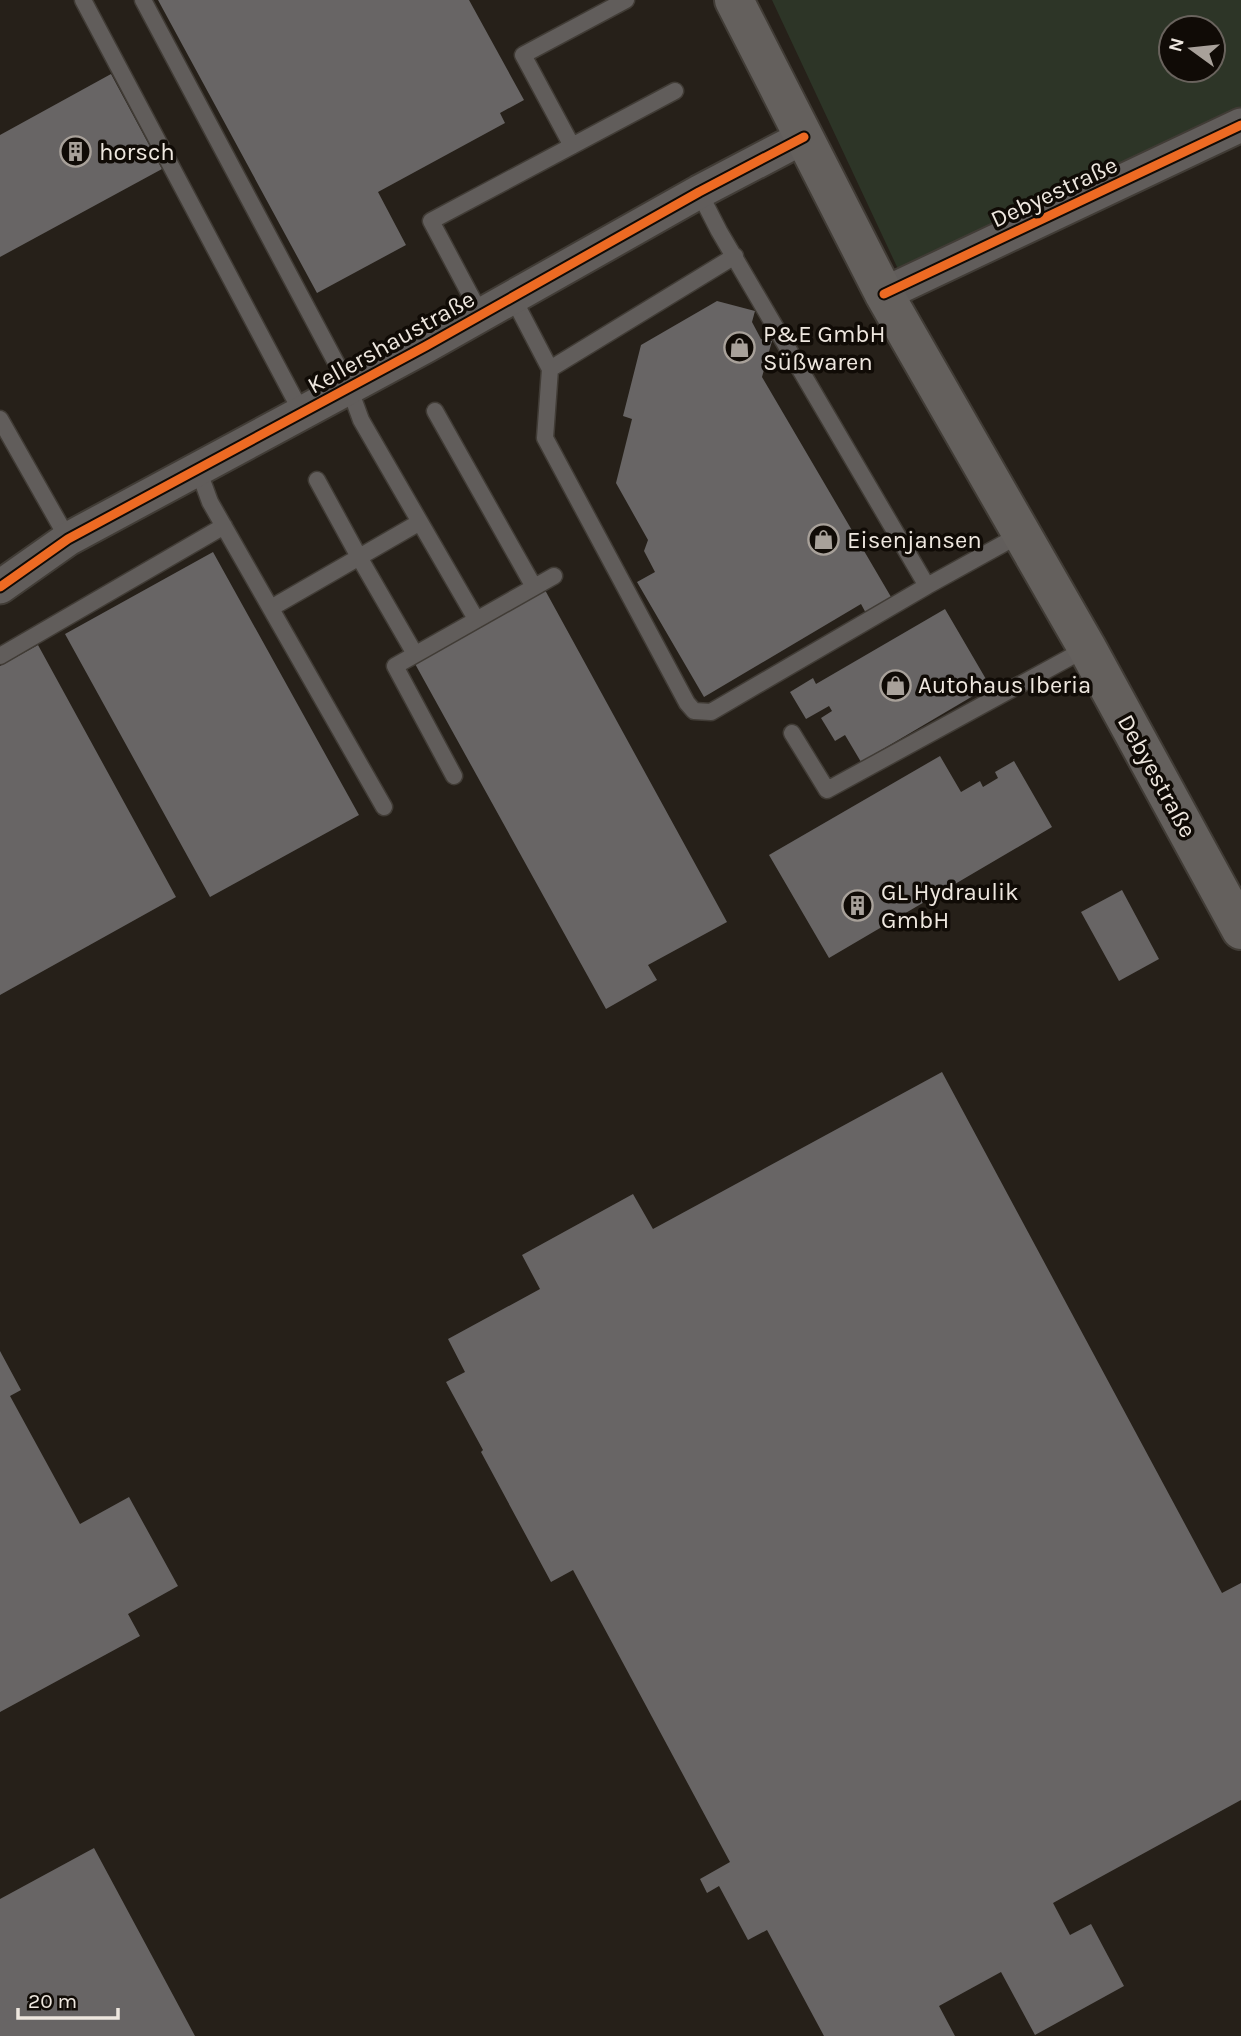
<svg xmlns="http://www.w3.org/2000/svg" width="1241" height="2036" font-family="Karla,sans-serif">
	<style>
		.green { fill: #2d3527; fill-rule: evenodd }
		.building { fill: #686565 }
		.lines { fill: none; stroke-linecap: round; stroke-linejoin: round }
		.lane-casing { stroke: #413c36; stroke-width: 19 }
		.street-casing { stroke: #413c36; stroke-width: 37 }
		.secondary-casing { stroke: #413c36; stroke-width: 42 }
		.lane { stroke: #615d5b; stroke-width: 16 }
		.street { stroke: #615d5b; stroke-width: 33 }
		.secondary { stroke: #64605d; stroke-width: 38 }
		.cycleway-casing { stroke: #100b06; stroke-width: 13 }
		.cycleway { stroke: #ed6a23; stroke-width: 9 }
		.labels { text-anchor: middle; stroke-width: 7; stroke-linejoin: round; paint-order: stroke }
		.poi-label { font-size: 24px; fill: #eee7df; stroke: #100b06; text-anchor: start }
		.street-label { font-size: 24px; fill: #eee7df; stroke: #100b06 }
	</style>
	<rect width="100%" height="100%" fill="#262019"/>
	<!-- green -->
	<path class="green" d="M772,0H1241V115L898,269ZM1171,28H1213V70H1171Z"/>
	<!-- building -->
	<path class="building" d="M158,0H469L524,100L500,113L505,123L378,192L406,245L317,293Z
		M111,74L162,169L0,257V135Z
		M717,301L755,311L752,322L761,339L772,341L762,377L894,602L868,617L861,604L704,697L637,582L655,572L644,551L648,540L616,483L632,419L623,416L641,345Z
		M213,552L359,815L210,897L65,634Z
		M545,590L727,922L648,965L657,980L606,1009L414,662Z
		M945,609L990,686L861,762L845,735L835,741L821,718L832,711L829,706L806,719L790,692L813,678L816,684Z
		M38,645L176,897L0,995V666Z
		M940,756L961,792L980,781L983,787L998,778L995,772L1014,761L1052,827L829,958L769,855Z
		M1122,890L1159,959L1119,981L1081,912Z
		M942,1072L1222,1593L1241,1583V1800L1053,1903L1070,1935L1091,1924L1124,1986L1035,2035L1001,1972L939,2006L955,2036H824L767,1930L748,1940L719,1886L707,1893L700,1879L730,1862L573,1570L551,1582L481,1452L483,1450L446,1382L465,1372L448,1339L540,1289L522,1255L633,1194L653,1229Z
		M0,1351L21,1390L10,1396L80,1524L129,1497L178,1586L128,1614L140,1636L0,1712Z
		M94,1848L195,2036H0V1899Z"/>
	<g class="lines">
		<defs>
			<path id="lane" d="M83,0L302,413
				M143,0L349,387L361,420L476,619
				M572,146L523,55L626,0
				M699,192L719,231L927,586L1021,534
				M513,298L550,369L735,256
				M481,315L431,221L675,91
				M550,369L545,438L687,703L694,711L711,712L927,586
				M435,411L534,587
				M0,419L68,539
				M198,469L210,502L384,807
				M317,480L359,557L415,654
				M271,608L420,522
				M0,656L224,526
				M792,733L827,790L1087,648
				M454,776L395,666L554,576"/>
			<path id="street" d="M884,294L1241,125
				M0,587L68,539L426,346L699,192L804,137"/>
			<path id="secondary" d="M734,0L884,294L1087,648L1241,930"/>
		</defs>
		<!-- lane casing -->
		<use href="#lane" class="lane-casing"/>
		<!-- street casing -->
		<use href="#street" class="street-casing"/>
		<!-- secondary casing -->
		<use href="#secondary" class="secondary-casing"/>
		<!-- lane -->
		<use href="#lane" class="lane"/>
		<!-- street -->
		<use href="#street" class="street"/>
		<!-- secondary -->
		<use href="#secondary" class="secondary"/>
		<defs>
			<path id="cycleway" d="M884,294L1241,125
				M0,587L68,539L426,346L699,192L804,137"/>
		</defs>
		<!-- cycleway casing -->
		<use href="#cycleway" class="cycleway-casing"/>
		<!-- cycleway -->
		<use href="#cycleway" class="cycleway"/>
	</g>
	<!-- icons -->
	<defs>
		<symbol id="building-ring" viewBox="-11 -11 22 22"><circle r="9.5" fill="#100b06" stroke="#a8a19a" stroke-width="1.5"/><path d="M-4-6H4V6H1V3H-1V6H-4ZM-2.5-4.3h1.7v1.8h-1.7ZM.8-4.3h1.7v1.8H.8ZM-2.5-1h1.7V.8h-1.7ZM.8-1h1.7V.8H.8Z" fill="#a8a19a"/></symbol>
		<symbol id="shop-ring" viewBox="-11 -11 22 22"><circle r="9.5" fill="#100b06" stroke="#a8a19a" stroke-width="1.5"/><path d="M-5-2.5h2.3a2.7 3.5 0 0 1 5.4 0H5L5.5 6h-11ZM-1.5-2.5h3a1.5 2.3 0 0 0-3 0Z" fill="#a8a19a"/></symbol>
	</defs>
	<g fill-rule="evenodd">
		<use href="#building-ring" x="58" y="134" width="35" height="35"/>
		<use href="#shop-ring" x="722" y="330" width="35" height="35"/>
		<use href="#shop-ring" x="806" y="522" width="35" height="35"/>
		<use href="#shop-ring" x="878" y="668" width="35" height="35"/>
		<use href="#building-ring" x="840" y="888" width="35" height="35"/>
	</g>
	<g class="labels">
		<!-- poi labels -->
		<g class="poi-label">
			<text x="99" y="160">horsch</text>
			<text x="763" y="342">P&amp;E GmbH<tspan x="763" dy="28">Süßwaren</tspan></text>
			<text x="847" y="548">Eisenjansen</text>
			<text x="918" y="693">Autohaus Iberia</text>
			<text x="881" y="900">GL Hydraulik<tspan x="881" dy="28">GmbH</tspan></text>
		</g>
		<!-- street labels -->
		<g class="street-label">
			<text transform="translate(1054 192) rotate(-25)" y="8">Debyestraße</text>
			<text transform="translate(391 342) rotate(-29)" y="8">Kellershaustraße</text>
			<text transform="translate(1157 776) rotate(61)" y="8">Debyestraße</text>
		</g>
	</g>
	<!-- north arrow -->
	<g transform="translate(1192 49) rotate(285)"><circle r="33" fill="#100b06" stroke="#69635d" stroke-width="2"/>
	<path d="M0-5L12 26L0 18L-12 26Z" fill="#a8a19a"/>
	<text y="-10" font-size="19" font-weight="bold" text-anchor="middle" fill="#eee7df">N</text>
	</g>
	<!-- scale -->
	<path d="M18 2008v10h100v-10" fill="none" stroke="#eee7df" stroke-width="3.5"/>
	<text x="28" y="2008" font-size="21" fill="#eee7df" stroke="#100b06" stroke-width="5" paint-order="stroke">20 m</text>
</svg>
